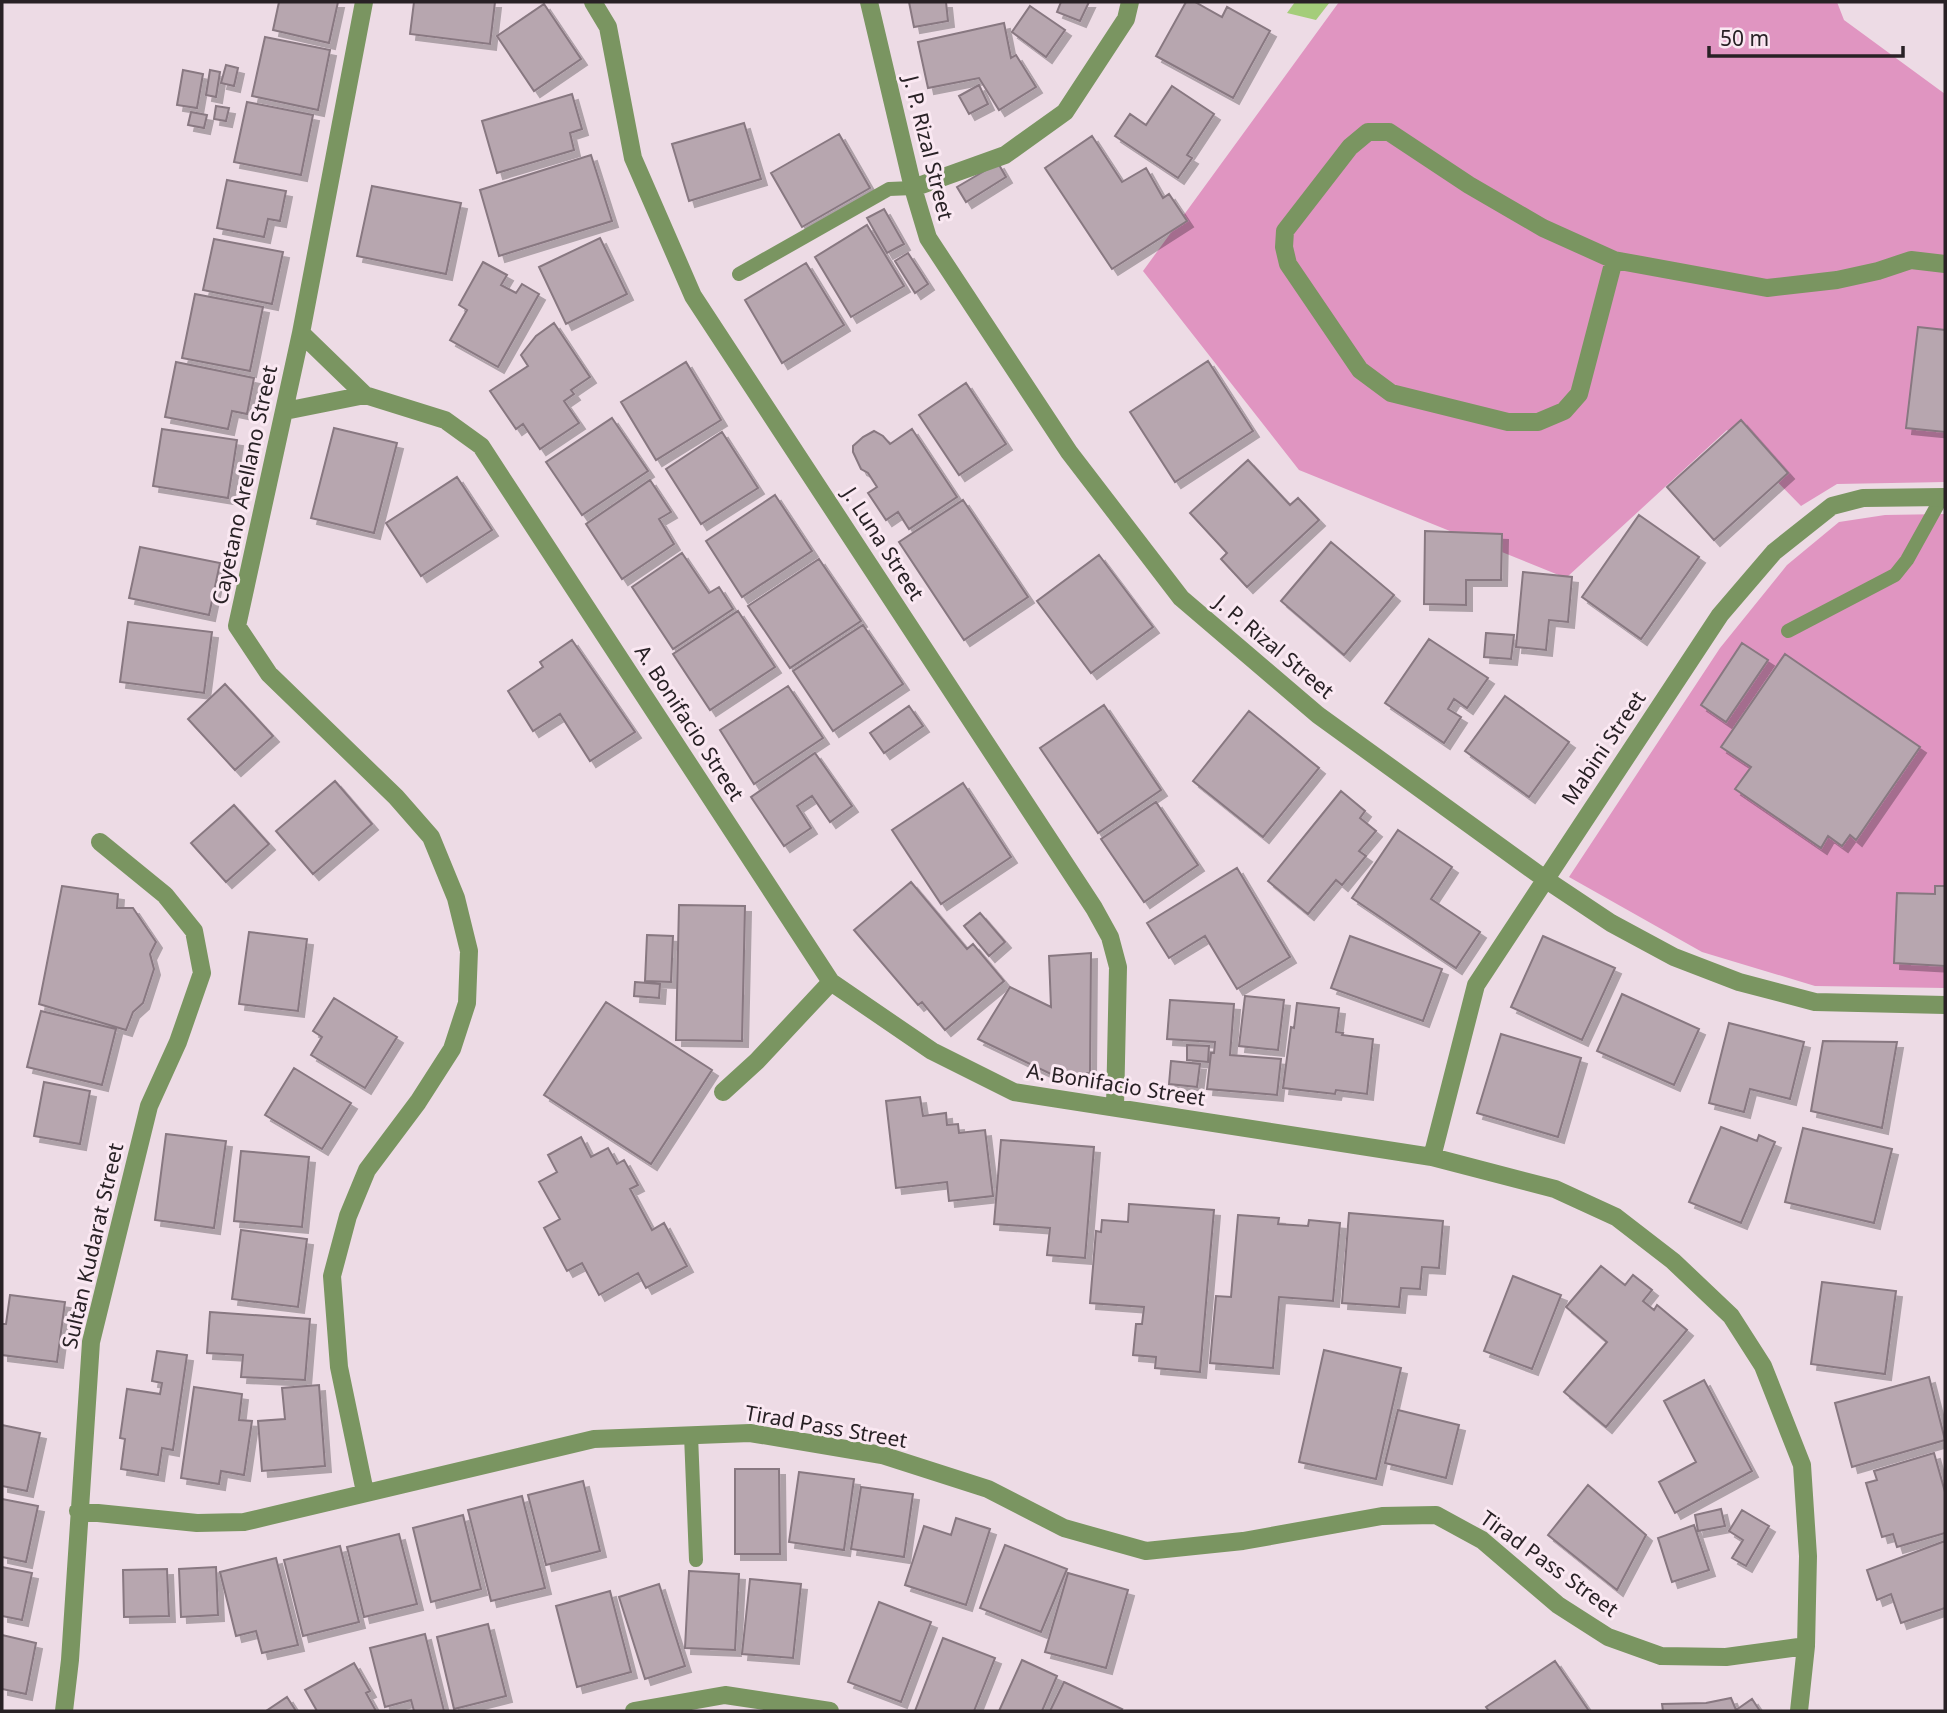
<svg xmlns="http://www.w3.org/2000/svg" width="1947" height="1713" font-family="'Noto Sans',sans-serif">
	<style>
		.green { fill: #e095c1 }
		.water { fill: #a4cd7a }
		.building { fill: #b7a6af; stroke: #887881; stroke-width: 2; filter: url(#shadow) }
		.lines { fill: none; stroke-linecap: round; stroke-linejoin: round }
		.service { stroke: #7a9561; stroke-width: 14 }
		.minor { stroke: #7a9561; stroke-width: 18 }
		.labels { text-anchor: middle; stroke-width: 6; stroke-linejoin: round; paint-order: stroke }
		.street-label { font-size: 21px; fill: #282125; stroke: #fae8f2 }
	</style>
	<defs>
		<filter id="shadow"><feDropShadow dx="6" dy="6" stdDeviation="0" flood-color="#0004"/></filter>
	</defs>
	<rect width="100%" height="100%" fill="#eddbe5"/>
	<!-- green -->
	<path class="green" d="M1339,2H1837L1844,20L1945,94V482L1837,484L1801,506L1727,430L1566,578L1299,470L1143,271Z
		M1945,514V988L1815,986L1702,952L1569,877L1720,648L1787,565L1839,522L1885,515Z"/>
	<!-- water -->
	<path class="water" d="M1295,2H1330L1316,20L1287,13Z"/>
	<!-- building -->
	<path class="building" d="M279,2H338L329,43L273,30Z
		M414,2H495L490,44L410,34Z
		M909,2H946L948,21L914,27Z
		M1061,2H1089L1080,21L1057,12Z
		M1186,2H1195L1222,17L1227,7L1270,31L1233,98L1156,56Z
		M544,4L581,59L534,91L497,36Z
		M1030,6L1065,30L1046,57L1012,32Z
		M1004,23L1011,58L1016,55L1036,87L999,110L979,78L928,88L918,42Z
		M265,37L330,50L318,110L252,96Z
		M226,65L238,68L234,86L221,83Z
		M183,70L203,74L197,108L177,105Z
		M210,70L220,72L216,97L206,95Z
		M979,85L988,104L969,114L959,96Z
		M1172,86L1214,114L1187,155L1192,158L1178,178L1115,136L1130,114L1146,125Z
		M572,94L582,129L570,133L574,150L497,173L482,121Z
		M247,102L313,115L301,175L234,162Z
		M216,106L229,108L226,121L214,119Z
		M191,112L207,115L204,128L188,125Z
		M744,123L761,179L689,201L672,144Z
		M839,134L870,188L802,227L771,173Z
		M1092,136L1122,182L1146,168L1163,198L1169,194L1187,221L1112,269L1045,168Z
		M591,155L612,221L499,256L480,190Z
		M998,163L1006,177L966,202L957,187Z
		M227,180L286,191L280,221L268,219L264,237L217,228Z
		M372,186L461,203L446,274L357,256Z
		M884,209L904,244L887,253L867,218Z
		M867,225L904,286L851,317L815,257Z
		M600,238L627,294L566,324L539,267Z
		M214,239L283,252L272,304L203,290Z
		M908,253L928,284L915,293L895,261Z
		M483,262L507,275L501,285L516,293L522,284L539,294L498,367L450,340L467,310L459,305Z
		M806,263L844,325L782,363L745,300Z
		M195,294L263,307L250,371L182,358Z
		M554,323L590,377L571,390L574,394L564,401L579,423L540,449L523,424L516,429L490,391L528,366L521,355L536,336Z
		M1918,327L1945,330V432L1906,428Z
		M1208,361L1253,431L1175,482L1130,412Z
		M176,362L254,378L247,414L232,411L228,429L165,417Z
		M686,362L721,420L656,460L621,402Z
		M966,383L1006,444L959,475L919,415Z
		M612,418L648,471L582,515L546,462Z
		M1741,420L1788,473L1714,540L1667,487Z
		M334,428L397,443L374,533L311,518Z
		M162,429L237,440L228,498L153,486Z
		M912,429L957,497L909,529L898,512L886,520L868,493L877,487L868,473L861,469L853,452V446L863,437L874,431L883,436L890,444Z
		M722,432L758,488L701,524L666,469Z
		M1248,460L1290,505L1298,498L1319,520L1247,587L1221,559L1227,553L1190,513Z
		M457,477L492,530L421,576L386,523Z
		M650,480L671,512L659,519L674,544L622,579L586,524Z
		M775,495L812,551L742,597L706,541Z
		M963,500L1028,597L964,640L899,542Z
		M1639,515L1699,557L1641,639L1582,597Z
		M1425,531L1502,534L1501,580H1466V605L1424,604Z
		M1331,542L1394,595L1344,655L1281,601Z
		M140,547L220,563L209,615L129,598Z
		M682,553L709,593L719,587L733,609L673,649L632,587Z
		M1099,555L1153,627L1091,673L1037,601Z
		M819,559L861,621L790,668L748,606Z
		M1523,572L1572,577L1568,622L1549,620L1546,650L1516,647Z
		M738,611L775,667L710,710L673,654Z
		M128,622L212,632L204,693L120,682Z
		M863,625L903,684L833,731L793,671Z
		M1486,633L1514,635L1511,659L1484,657Z
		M1429,639L1488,678L1467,708L1454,699L1448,709L1461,717L1444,743L1385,703Z
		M572,640L635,732L590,761L560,714L533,731L508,691L543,667L540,662Z
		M1742,643L1768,660L1726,722L1701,705Z
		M1785,654L1920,747L1856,840L1850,835L1842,846L1828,836L1821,848L1735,789L1751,767L1721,747Z
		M225,684L273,736L235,770L188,719Z
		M788,686L823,738L754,784L720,730Z
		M1505,696L1569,742L1529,797L1465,751Z
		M1104,705L1161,790L1098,833L1040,748Z
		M909,706L923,726L884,753L870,733Z
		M1249,711L1319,768L1263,837L1193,781Z
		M815,753L852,806L830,822L812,796L797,806L811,828L784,846L751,797Z
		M335,781L372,824L313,874L276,831Z
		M963,783L1011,857L941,904L892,830Z
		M1341,791L1365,811L1360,818L1376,831L1359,851L1366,856L1342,885L1336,880L1308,914L1268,881Z
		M1156,802L1198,865L1144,902L1101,839Z
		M234,805L269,844L226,882L191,843Z
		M1398,830L1452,867L1431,899L1480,932L1456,968L1352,898Z
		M1237,868L1290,957L1237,989L1205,936L1169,958L1147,923Z
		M911,882L967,949L973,944L1004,981L945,1030L922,1002L918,1005L854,930Z
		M62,886L118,894L117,908H133L156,942L150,954L154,969L143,1003L133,1012L126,1030L39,1004Z
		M1935,886H1945V966L1894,963L1897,893L1935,894Z
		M679,905L745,906L742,1041L676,1040Z
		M980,913L1005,942L989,956L964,926Z
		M249,932L307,939L298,1011L239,1004Z
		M647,935L673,936L671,982L645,981Z
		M1350,936L1442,969L1423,1021L1331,988Z
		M1543,936L1615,968L1582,1040L1511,1007Z
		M1091,953L1090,1073L1055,1076L978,1039L1010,987L1051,1007L1049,956Z
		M635,982L660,984L659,998L634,996Z
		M1622,994L1699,1029L1674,1085L1597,1051Z
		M1245,996L1284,1000L1278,1050L1239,1046Z
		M334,998L397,1037L365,1088L311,1055L322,1037L313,1031Z
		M1170,1000L1234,1004L1230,1055L1281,1059L1277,1095L1207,1089L1211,1053H1214L1215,1042L1167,1039Z
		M606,1002L712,1070L651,1164L544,1095Z
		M1297,1003L1339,1008L1336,1032L1343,1033L1342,1035L1373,1039L1367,1094L1336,1090L1335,1094L1283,1088L1291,1027L1294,1028Z
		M41,1011L116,1029L102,1085L27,1067Z
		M1729,1023L1804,1042L1790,1099L1750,1089L1744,1112L1709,1103Z
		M1501,1034L1581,1058L1558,1137L1477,1113Z
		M1823,1041L1897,1042L1882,1128L1811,1111Z
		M1187,1045L1209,1046L1208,1062L1187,1060Z
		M1171,1061L1200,1064L1197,1087L1169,1084Z
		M294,1068L351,1103L322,1149L265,1115Z
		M44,1082L90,1091L80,1144L34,1136Z
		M920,1097L923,1116L946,1113L947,1125L958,1124L959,1133L985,1130L993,1196L949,1201L947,1182L896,1188L886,1101Z
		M1721,1127L1757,1141L1759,1135L1775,1142L1741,1223L1689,1202Z
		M1803,1128L1892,1149L1874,1223L1785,1202Z
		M166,1134L226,1141L214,1228L155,1220Z
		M581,1137L591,1157L608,1148L617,1164L624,1160L638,1185L630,1189L652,1230L664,1223L687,1266L646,1288L638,1273L599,1295L582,1263L567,1271L544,1228L560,1219L539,1182L557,1172L548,1155Z
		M1001,1140L1094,1147L1085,1258L1047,1255L1050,1228L994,1224Z
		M241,1151L309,1157L302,1227L234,1221Z
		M1129,1204L1214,1210L1200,1372L1155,1368L1156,1357L1133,1355L1136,1324H1142L1144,1307L1090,1303L1096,1231L1101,1232L1102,1220L1128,1222Z
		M1349,1213L1443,1221L1439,1268L1422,1267L1420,1289L1401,1288L1399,1307L1342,1303Z
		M1238,1215L1279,1218L1278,1224L1308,1226L1309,1220L1340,1223L1333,1301L1279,1297L1273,1368L1210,1363L1216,1296L1231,1297Z
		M241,1230L307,1239L298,1307L232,1299Z
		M1601,1266L1625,1285L1633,1275L1652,1290L1643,1301L1654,1310L1657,1305L1687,1330L1606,1427L1564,1392L1607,1342L1566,1307Z
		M1513,1276L1561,1295L1532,1369L1484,1351Z
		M1822,1282L1896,1291L1885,1374L1811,1364Z
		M10,1295L65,1302L57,1362L2,1355V1324H6Z
		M210,1312L310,1319L305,1380L241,1377L243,1355L207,1353Z
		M1324,1350L1401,1368L1376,1479L1299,1462Z
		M157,1351L187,1355L173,1450L162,1448L158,1475L121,1469L125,1439L120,1438L127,1389L160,1394L162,1383L152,1381Z
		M1929,1377L1945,1440L1852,1467L1835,1403Z
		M1704,1380L1752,1471L1675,1513L1659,1482L1696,1462L1664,1401Z
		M319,1385L325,1466L262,1471L258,1421L285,1419L282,1388Z
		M194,1387L242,1394L239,1420L252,1421L244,1475L221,1471L219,1484L181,1478Z
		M1398,1410L1459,1425L1446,1478L1385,1463Z
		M2,1425L40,1433L27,1491L2,1486Z
		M1934,1453L1945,1492V1533L1897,1547L1893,1534L1882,1537L1866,1483L1877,1480L1874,1471Z
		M735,1469H779L780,1554H735Z
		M799,1472L854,1479L844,1550L789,1542Z
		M583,1481L600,1551L546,1565L528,1495Z
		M1588,1485L1646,1535L1617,1590L1548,1535Z
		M861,1487L913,1494L904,1557L851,1549Z
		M522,1496L545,1588L491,1601L468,1510Z
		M2,1499L38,1506L26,1562L2,1557Z
		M1721,1509L1725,1526L1698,1531L1695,1515Z
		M1742,1510L1769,1526L1746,1566L1732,1558L1743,1540L1729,1531Z
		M463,1515L481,1589L431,1602L413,1528Z
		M956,1518L990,1529L966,1605L905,1585L924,1526L951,1535Z
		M1694,1525L1709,1570L1672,1582L1658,1538Z
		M399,1534L417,1604L364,1617L347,1547Z
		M1945,1541V1608L1901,1623L1891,1594L1877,1600L1867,1570Z
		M1005,1545L1067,1569L1041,1632L980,1608Z
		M340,1546L359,1622L303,1636L284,1560Z
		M276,1558L298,1645L262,1653L256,1631L236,1636L220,1572Z
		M2,1567L32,1573L22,1620L2,1616Z
		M216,1567L218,1615L181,1617L179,1569Z
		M167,1569L169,1616L124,1617L123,1570Z
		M689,1571L739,1574L735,1650L685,1648Z
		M1068,1573L1128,1590L1106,1668L1045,1652Z
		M750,1579L801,1584L793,1658L742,1654Z
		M659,1584L685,1666L645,1679L619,1597Z
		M610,1591L631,1672L577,1687L556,1606Z
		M879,1602L931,1622L901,1702L848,1682Z
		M488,1624L506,1696L454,1709L437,1637Z
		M425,1634L444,1711H414L411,1700L385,1707L370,1648Z
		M2,1635L36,1643L26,1694L2,1689Z
		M943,1638L995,1658L974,1711H915Z
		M1022,1660L1057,1676L1042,1711H999Z
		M1555,1661L1589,1711H1489L1486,1707Z
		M354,1663L370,1691L366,1693L376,1711H317L305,1690Z
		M1064,1682L1122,1709L1120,1711H1050Z
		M287,1697L296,1711H266Z
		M1731,1698L1736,1710L1752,1699L1760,1711H1663L1662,1704L1706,1703Z"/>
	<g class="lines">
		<!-- service -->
		<path class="service" d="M739,274L889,189L913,188
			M1788,631L1895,575L1907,560L1942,497
			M691,1435L696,1560"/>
		<!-- minor -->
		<path class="minor" d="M364,2L301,333L237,626L269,674L396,797L431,837L456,898L469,951L467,1003L452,1049L418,1102L367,1170L348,1216L332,1276L339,1367L365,1492
			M593,2L608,27L633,158L693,296L1094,908L1110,937L1118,967L1115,1108
			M869,2L913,188L928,238L1069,452L1181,598L1318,715L1545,879L1611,923L1674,957L1739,982L1815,1002L1945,1005
			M913,188L1005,155L1065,112L1126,19L1130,2
			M1614,260L1579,394L1564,411L1538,422H1508L1391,393L1360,370L1288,264L1284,247L1285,231L1350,147L1368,132H1389L1469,185L1543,228L1614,260L1767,288L1837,280L1878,271L1911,260L1945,264
			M301,333L365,395L445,420L481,446L831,982L932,1051L1014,1092L1432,1157L1555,1189L1616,1217L1673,1261L1731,1316L1763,1366L1802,1465L1808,1556L1806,1646L1799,1711
			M285,411L365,395
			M723,1092L757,1061L831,982
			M1432,1157L1476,985L1720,615L1774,552L1832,506L1863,498L1945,497
			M78,1511L197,1523L244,1522L594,1439L750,1433L882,1455L988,1489L1064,1528L1146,1551L1243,1541L1382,1516L1436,1515L1482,1540L1558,1605L1608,1637L1661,1656L1726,1657L1806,1646
			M64,1711L70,1660L91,1342L149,1106L178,1042L202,973L194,931L165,895L100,842
			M634,1711L725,1695L830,1711"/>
	</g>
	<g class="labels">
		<!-- street labels -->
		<g class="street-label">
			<text transform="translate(928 148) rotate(76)" y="7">J. P. Rizal Street</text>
			<text transform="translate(245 485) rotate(-78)" y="7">Cayetano Arellano Street</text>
			<text transform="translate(883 544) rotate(57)" y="7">J. Luna Street</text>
			<text transform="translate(1274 647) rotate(40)" y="7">J. P. Rizal Street</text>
			<text transform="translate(689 723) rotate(57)" y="7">A. Bonifacio Street</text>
			<text transform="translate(1604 748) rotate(-56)" y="7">Mabini Street</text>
			<text transform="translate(1116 1085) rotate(9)" y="7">A. Bonifacio Street</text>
			<text transform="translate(93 1246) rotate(-77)" y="7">Sultan Kudarat Street</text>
			<text transform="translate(826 1427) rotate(10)" y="7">Tirad Pass Street</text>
			<text transform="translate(1549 1564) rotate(36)" y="7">Tirad Pass Street</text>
		</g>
	</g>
	<!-- border -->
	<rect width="1947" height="1713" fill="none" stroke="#282125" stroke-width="7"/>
	<!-- scale -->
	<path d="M1709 46v10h194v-10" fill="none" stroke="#282125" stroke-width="3.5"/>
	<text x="1720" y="46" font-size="21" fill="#282125" stroke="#fae8f2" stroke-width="5" paint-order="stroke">50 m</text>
</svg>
